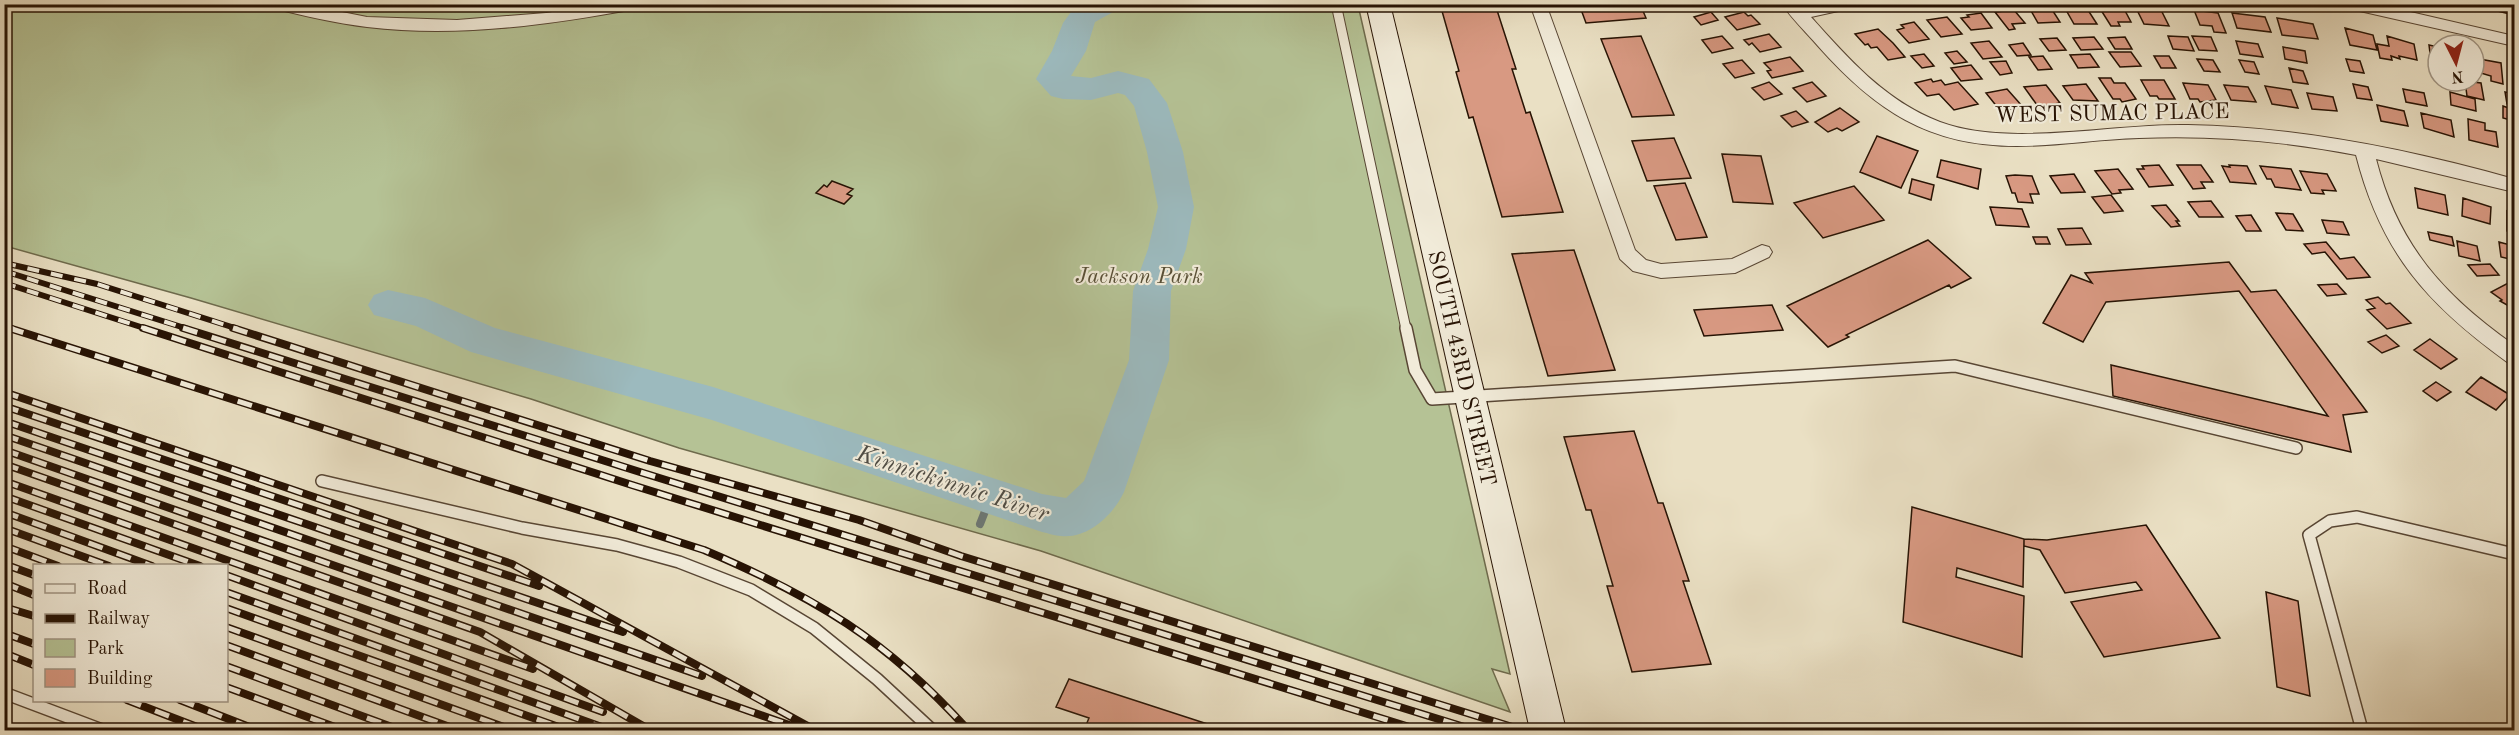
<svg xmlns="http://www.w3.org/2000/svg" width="2519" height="735" font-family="'Old Standard TT',serif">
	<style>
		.green { fill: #b5c295; stroke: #6e6a4c; stroke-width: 1.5 }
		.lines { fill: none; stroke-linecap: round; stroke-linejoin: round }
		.stream { stroke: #6d7774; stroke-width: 8 }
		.river { fill: #9cbabe; fill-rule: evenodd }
		.building { fill: #d89982; stroke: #271304; stroke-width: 1.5 }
		.lane-far1-casing { stroke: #584634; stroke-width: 11 }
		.lane-casing { stroke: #584634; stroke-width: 14 }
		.street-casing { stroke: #584634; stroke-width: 2 }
		.secondary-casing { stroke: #271304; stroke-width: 2 }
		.lane-far1 { stroke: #f1ebd9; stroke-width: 9 }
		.lane { stroke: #f1ebd9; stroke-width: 11 }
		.street { fill: #f1ebd9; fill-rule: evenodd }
		.secondary { fill: #f1ebd9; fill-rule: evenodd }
		.rail-far1-casing { stroke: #271304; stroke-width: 6 }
		.rail-casing { stroke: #271304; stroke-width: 8 }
		.rail-far1 { stroke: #f1ebd9; stroke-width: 4; stroke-dasharray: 12; stroke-linecap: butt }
		.rail { stroke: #f1ebd9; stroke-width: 5; stroke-dasharray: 15; stroke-linecap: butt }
		.labels { text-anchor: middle; stroke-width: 4.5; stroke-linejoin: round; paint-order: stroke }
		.street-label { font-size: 22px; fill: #271304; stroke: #f1ebd9 }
		.park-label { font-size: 22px; font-style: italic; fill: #595037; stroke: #f1ebd9 }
		.water-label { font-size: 24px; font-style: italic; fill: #504d45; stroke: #f1ebd9 }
	</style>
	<rect width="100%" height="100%" fill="#eae0c4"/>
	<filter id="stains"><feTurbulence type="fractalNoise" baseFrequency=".00333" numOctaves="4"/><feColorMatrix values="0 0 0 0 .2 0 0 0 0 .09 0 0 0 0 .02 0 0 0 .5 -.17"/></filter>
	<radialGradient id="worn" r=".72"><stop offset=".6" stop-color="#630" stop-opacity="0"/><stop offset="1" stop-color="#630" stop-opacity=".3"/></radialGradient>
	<!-- green -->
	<path class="green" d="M4,5H1358L1510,674L1492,669L1510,712L1041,551L679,448L531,399L191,298L5,246Z"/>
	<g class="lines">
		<!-- stream -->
		<path class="stream" d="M980,524L991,496"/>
		<!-- river -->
		<path class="river" d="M1120,4L1115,11L1095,22L1086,51L1071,76L1091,78L1118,71L1149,79L1167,103L1183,152L1194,207L1186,249L1171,291L1169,360L1124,492C1113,515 1088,539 1061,536C1055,536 1048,533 1042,532L712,420L471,352L416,326L374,315L368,305L374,295L388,290L425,298L495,328L713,387L1042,494L1066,498L1084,481L1129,360L1133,291L1148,249L1158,207L1147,152L1134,106L1125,95L1118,93L1091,100L1063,99L1051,96L1036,79L1052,51L1063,23L1076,5Z"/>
	</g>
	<!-- building -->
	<path class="building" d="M1440,4H1495L1516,69H1512L1526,113L1530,112L1563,212L1502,217L1473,117L1469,118L1456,72L1459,71Z
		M1579,4H1640L1646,18L1586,23Z
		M2497,4H2514V15L2497,11Z
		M2035,6L2051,8L2060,22L2038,23L2030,9H2037Z
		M2072,7H2086L2097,24H2074L2066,10H2073Z
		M2099,7H2123L2131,22H2118L2120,26H2111Z
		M2143,7L2160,8L2169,26L2144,24L2137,10H2144Z
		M2014,10L2025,23L2012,24L2015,29L2009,30L1995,12Z
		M2194,10L2218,13L2226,33L2214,32L2212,26L2200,25Z
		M1711,12L1718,20L1701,25L1694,17Z
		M1744,12L1748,16L1751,15L1760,24L1737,30L1725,17Z
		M1981,13L1992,28L1971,30L1961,18L1969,17L1967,15Z
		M2232,13L2265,17L2271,32L2237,28Z
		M1947,17L1962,34L1941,37L1927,20Z
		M2277,18L2313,24L2318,39L2282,35Z
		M1914,22L1929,39L1909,43L1897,30L1904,28L1901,25Z
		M2345,28L2373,35L2377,50L2350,45Z
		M1878,29L1893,43L1905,57L1888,60L1877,47L1871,48L1868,44L1865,45L1855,34Z
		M1769,34L1781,47L1760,52L1752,43L1749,45L1744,40Z
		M1641,36L1674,115L1632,117L1601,39Z
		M1722,36L1733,48L1712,53L1702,40Z
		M2168,36L2188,37L2194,51L2173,49Z
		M2192,36L2211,37L2217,51L2199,50Z
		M2387,36L2414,44L2417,60L2399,56L2400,59L2391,56L2392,60L2380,58L2377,44L2389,46Z
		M2094,37L2103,49L2081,50L2073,38Z
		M2125,37L2132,49H2115L2108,38Z
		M2057,38L2066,50L2049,51L2040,39Z
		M1989,41L2002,57L1983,59L1971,43Z
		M2236,41L2258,44L2263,57L2240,54Z
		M2023,43L2031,55L2017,56L2009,45Z
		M2429,45L2438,47V62L2431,61Z
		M2283,47L2305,51L2307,63L2285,59Z
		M1957,51L1967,62L1954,64L1945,53Z
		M2109,52H2131L2141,66L2120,67Z
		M1924,54L1934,66L1922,68L1911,56Z
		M2090,54L2099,67L2078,68L2070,55Z
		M2043,56L2052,69L2038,70L2029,57Z
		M2154,56H2169L2176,68H2161Z
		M1790,57L1803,71L1772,78L1767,71L1771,70L1764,63Z
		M2474,58L2501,63L2503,84L2491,81V76L2474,71Z
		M2197,59L2213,60L2220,72L2204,71Z
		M2346,59L2360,61L2364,73L2350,71Z
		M1742,60L1754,73L1735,78L1723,64Z
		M2239,60L2254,62L2259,74L2245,72Z
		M2006,61L2012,73L2000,75L1990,62Z
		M1971,65L1982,79L1961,81L1951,68Z
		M2289,68L2303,71L2308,84L2293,82Z
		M2099,78H2111L2114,83H2125L2136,99L2122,102L2120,99H2113Z
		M1931,79L1933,82L1941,80L1945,85L1958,82L1978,104L1954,110L1939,94L1927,96L1915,83Z
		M2141,80H2164L2175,99H2159L2157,96H2150Z
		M2465,81L2481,83L2484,100L2467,96Z
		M1769,82L1782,94L1764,100L1752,88Z
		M1812,82L1826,96L1807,102L1793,88Z
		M2183,83L2208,85L2216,100L2200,102L2198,99H2190Z
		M2086,84L2098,101L2073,100L2063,86Z
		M2353,84L2368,87L2372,100L2357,98Z
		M2046,85L2060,103L2043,106L2037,105L2024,87Z
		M2224,85L2248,87L2256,102L2231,100Z
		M2265,86L2291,90L2298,108L2272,104Z
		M2007,89L2023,107L2008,110L2006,107L1998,108L1986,93Z
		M2403,89L2424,93L2427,106L2406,102Z
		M2450,92L2475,99L2476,111L2451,105Z
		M2505,92L2514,94V106L2507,104Z
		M2307,93L2333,97L2337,111L2312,109Z
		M2377,105L2404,111L2408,126L2381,121Z
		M2503,106L2514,110V121L2503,118Z
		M1840,108L1859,122L1842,131L1837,128L1828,132L1815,122Z
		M1796,111L1808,122L1792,127L1781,116Z
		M2421,113L2451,120L2454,137L2424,128Z
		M2468,119L2485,123V130L2496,132L2498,147L2469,140Z
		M1877,136L1918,151L1901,188L1860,172Z
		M1674,138L1691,178L1647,181L1632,141Z
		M1722,154L1761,156L1773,204L1733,202Z
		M1941,160L1981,169L1978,189L1937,177Z
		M2159,165L2173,185L2149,187L2137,169H2144L2142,166Z
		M2177,165H2201L2213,182H2201L2205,188L2193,189Z
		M2229,165L2247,166L2256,184L2230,182L2222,166L2230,167Z
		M2260,166L2291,169L2301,190L2275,187L2271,179H2267Z
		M2118,169L2133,189L2119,190L2121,193L2112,194L2095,171Z
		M2300,171L2327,174L2336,191L2322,190L2324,194L2311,193Z
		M2074,174L2085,192L2061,193L2050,176Z
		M2015,175L2032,176L2039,194H2030L2033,203L2018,202L2015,193H2012L2006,176Z
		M1912,179L1934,185L1931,200L1909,193Z
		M832,181L853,189L847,194L852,196L844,204L816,193L824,185L827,187Z
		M1685,183L1707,237L1676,240L1654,186Z
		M1854,186L1884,220L1823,238L1794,203Z
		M2415,188L2445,195L2448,215L2418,208Z
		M2111,195L2123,211L2104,213L2092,197Z
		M2463,198L2491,207L2490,224L2462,216Z
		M2211,201L2223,217H2199L2188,202Z
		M2166,205L2179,221H2176L2180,226L2171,227L2152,206Z
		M1990,207L2022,209L2029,227L1996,225Z
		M2507,211L2514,214V234L2507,231Z
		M2276,213L2293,214L2303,231L2286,230Z
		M2251,215L2261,231H2246L2236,216Z
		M2322,220L2343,222L2349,235L2327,233Z
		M2082,228L2091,244L2066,245L2058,229Z
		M2428,232L2452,237L2454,246L2430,240Z
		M2033,237H2047L2050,244H2036Z
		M1928,240L1971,278L1951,288L1949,285L1846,335L1849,337L1828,347L1787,306Z
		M2457,241L2477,246L2480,261L2459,256Z
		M2326,242L2340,259L2354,257L2370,277L2347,279L2325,252L2312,254L2304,244Z
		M2499,242L2514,246V260L2501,257Z
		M1574,250L1615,370L1548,376L1512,254Z
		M2229,262L2251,292L2276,290L2367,412L2343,415L2351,452L2113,396L2111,365L2328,416L2239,291L2106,302L2083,342L2043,323L2071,275L2092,283L2085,273Z
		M2490,264L2499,275L2477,276L2468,265Z
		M2514,280V309L2500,301L2502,300L2491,292Z
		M2337,284L2346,294L2327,296L2318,285Z
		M2378,297L2386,304L2390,303L2411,323L2387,329L2367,310L2375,308L2366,300Z
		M1772,305L1783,330L1704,336L1694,310Z
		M2386,335L2399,346L2382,353L2368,342Z
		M2430,339L2457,359L2441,369L2414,350Z
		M2481,377L2510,395L2496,410L2466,392Z
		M2436,382L2451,392L2437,401L2423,391Z
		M1634,431L1658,503H1663L1689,581H1683L1711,664L1632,672L1607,586H1613L1591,510H1586L1564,437Z
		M1912,507L2024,539L2023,587L1957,568L1956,577L2024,596L2022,657L1903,622Z
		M2146,525L2220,638L2104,657L2071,602L2142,590L2136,582L2065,593L2040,550L2024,546V539L2047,540Z
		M2266,592L2298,601L2310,696L2277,687Z
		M1069,679L1226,730H1084L1089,718L1056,707Z"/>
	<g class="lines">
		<defs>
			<path id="lane-far1" d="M1336,4L1406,329"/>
			<path id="lane" d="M1406,328L1415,370L1432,399L1955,366L2296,448
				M322,481L522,528L617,545L679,562L751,590L814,628L877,679L932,730
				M4,693L102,730
				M2362,730L2309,535L2330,521L2357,517L2514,554"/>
			<path id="street" d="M271,4H302L367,17L457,20L546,13L602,4H643L635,9C547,25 457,38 367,27C335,23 304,16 273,8Z
				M1530,4H1546L1635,250L1646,260L1661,264L1732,259L1762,245L1769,247L1772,252L1769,257L1735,273L1661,278L1633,271L1620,259Z
				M1782,4H1800L1803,8L1819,4H1854L1852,8L1811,17C1849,59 1885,101 1940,122C2010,148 2113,123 2188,125C2299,127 2408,149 2514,179V192L2376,159C2398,245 2443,295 2514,345V364L2507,362C2427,304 2381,253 2356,155C2285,141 2212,135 2139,138C2099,139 2058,146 2017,146C1928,146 1875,110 1818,46C1806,32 1792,19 1782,4Z
				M2343,4H2376L2514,36V46L2351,9Z"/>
			<path id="secondary" d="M1366,4H1390L1566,730H1530Z"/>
		</defs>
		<!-- lane-far1 casing -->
		<use href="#lane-far1" class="lane-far1-casing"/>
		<!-- lane casing -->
		<use href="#lane" class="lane-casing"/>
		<!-- street casing -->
		<use href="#street" class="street-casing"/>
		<!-- secondary casing -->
		<use href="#secondary" class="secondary-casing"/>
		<!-- lane-far1 -->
		<use href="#lane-far1" class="lane-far1"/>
		<!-- lane -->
		<use href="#lane" class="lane"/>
		<!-- street -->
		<use href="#street" class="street"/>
		<!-- secondary -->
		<use href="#secondary" class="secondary"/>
		<defs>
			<path id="rail-far1" d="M4,263L97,284L238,329
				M4,271L188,329
				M4,283L147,329
				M4,326L14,329"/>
			<path id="rail" d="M9,328L704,550C815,597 887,640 968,730
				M143,328L632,485L1419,730
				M183,328L640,472L1474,730
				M233,328L650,461L859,520L961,556L1522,730
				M4,392L512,564L815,730
				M4,406L539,586
				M4,421L623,632
				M4,435L702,676
				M4,450L792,726
				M4,464L480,632L650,730
				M4,481L533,669
				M4,496L200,566
				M4,512L152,566
				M4,528L109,566
				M4,546L58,566
				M4,564L34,575
				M226,575L603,712
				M4,583L34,595
				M226,592L610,730
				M4,607L34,616
				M226,608L567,730
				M226,627L512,730
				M4,633L34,644
				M226,645L458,730
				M4,653L34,665
				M226,666L400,730
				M226,687L343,730
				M127,700L205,730
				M180,700L257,730"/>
		</defs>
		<!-- rail-far1 casing -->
		<use href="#rail-far1" class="rail-far1-casing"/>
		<!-- rail casing -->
		<use href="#rail" class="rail-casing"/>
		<!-- rail-far1 -->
		<use href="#rail-far1" class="rail-far1"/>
		<!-- rail -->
		<use href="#rail" class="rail"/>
	</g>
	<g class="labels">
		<!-- street labels -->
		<g class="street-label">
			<text transform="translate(2112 112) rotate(-1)" y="8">WEST SUMAC PLACE</text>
			<text transform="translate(1463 368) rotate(77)" y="8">SOUTH 43RD STREET</text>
		</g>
		<!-- park labels -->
		<g class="park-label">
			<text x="1139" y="283">Jackson Park</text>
		</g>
		<!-- water labels -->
		<g class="water-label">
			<text transform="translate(953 483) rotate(18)" y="8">Kinnickinnic River</text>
		</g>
	</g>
	<!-- margin -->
	<rect width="2519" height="735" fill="none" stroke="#eae0c4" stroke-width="24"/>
	<rect x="6" y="6" width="2507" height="723" fill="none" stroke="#271304" stroke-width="3"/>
	<rect x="12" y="12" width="2495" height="711" fill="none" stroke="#271304" stroke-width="1.5"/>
	<!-- legend -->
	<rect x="33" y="564" width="195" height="138" fill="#f1ebd9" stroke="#a09584" stroke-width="1.5"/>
	<rect x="45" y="584" width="30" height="9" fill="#f1ebd9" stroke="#a09584" stroke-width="1.5"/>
	<text x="87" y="594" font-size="18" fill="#271304">Road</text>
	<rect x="45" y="614" width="30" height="9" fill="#271304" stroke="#a09584" stroke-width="1.5"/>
	<text x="87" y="624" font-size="18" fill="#271304">Railway</text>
	<rect x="45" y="639" width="30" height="18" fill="#b5c295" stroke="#a09584" stroke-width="1.5"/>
	<text x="87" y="654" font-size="18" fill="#271304">Park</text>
	<rect x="45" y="669" width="30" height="18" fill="#d89982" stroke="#a09584" stroke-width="1.5"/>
	<text x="87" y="684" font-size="18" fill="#271304">Building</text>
	<!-- north arrow -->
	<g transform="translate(2456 63) rotate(174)"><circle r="28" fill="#f1ebd9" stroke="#a09584" stroke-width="1.5"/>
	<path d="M0-4.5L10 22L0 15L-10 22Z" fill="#8f2418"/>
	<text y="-9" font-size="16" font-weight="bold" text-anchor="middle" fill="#271304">N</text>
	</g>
	<rect width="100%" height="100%" filter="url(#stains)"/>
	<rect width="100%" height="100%" fill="url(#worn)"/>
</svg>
